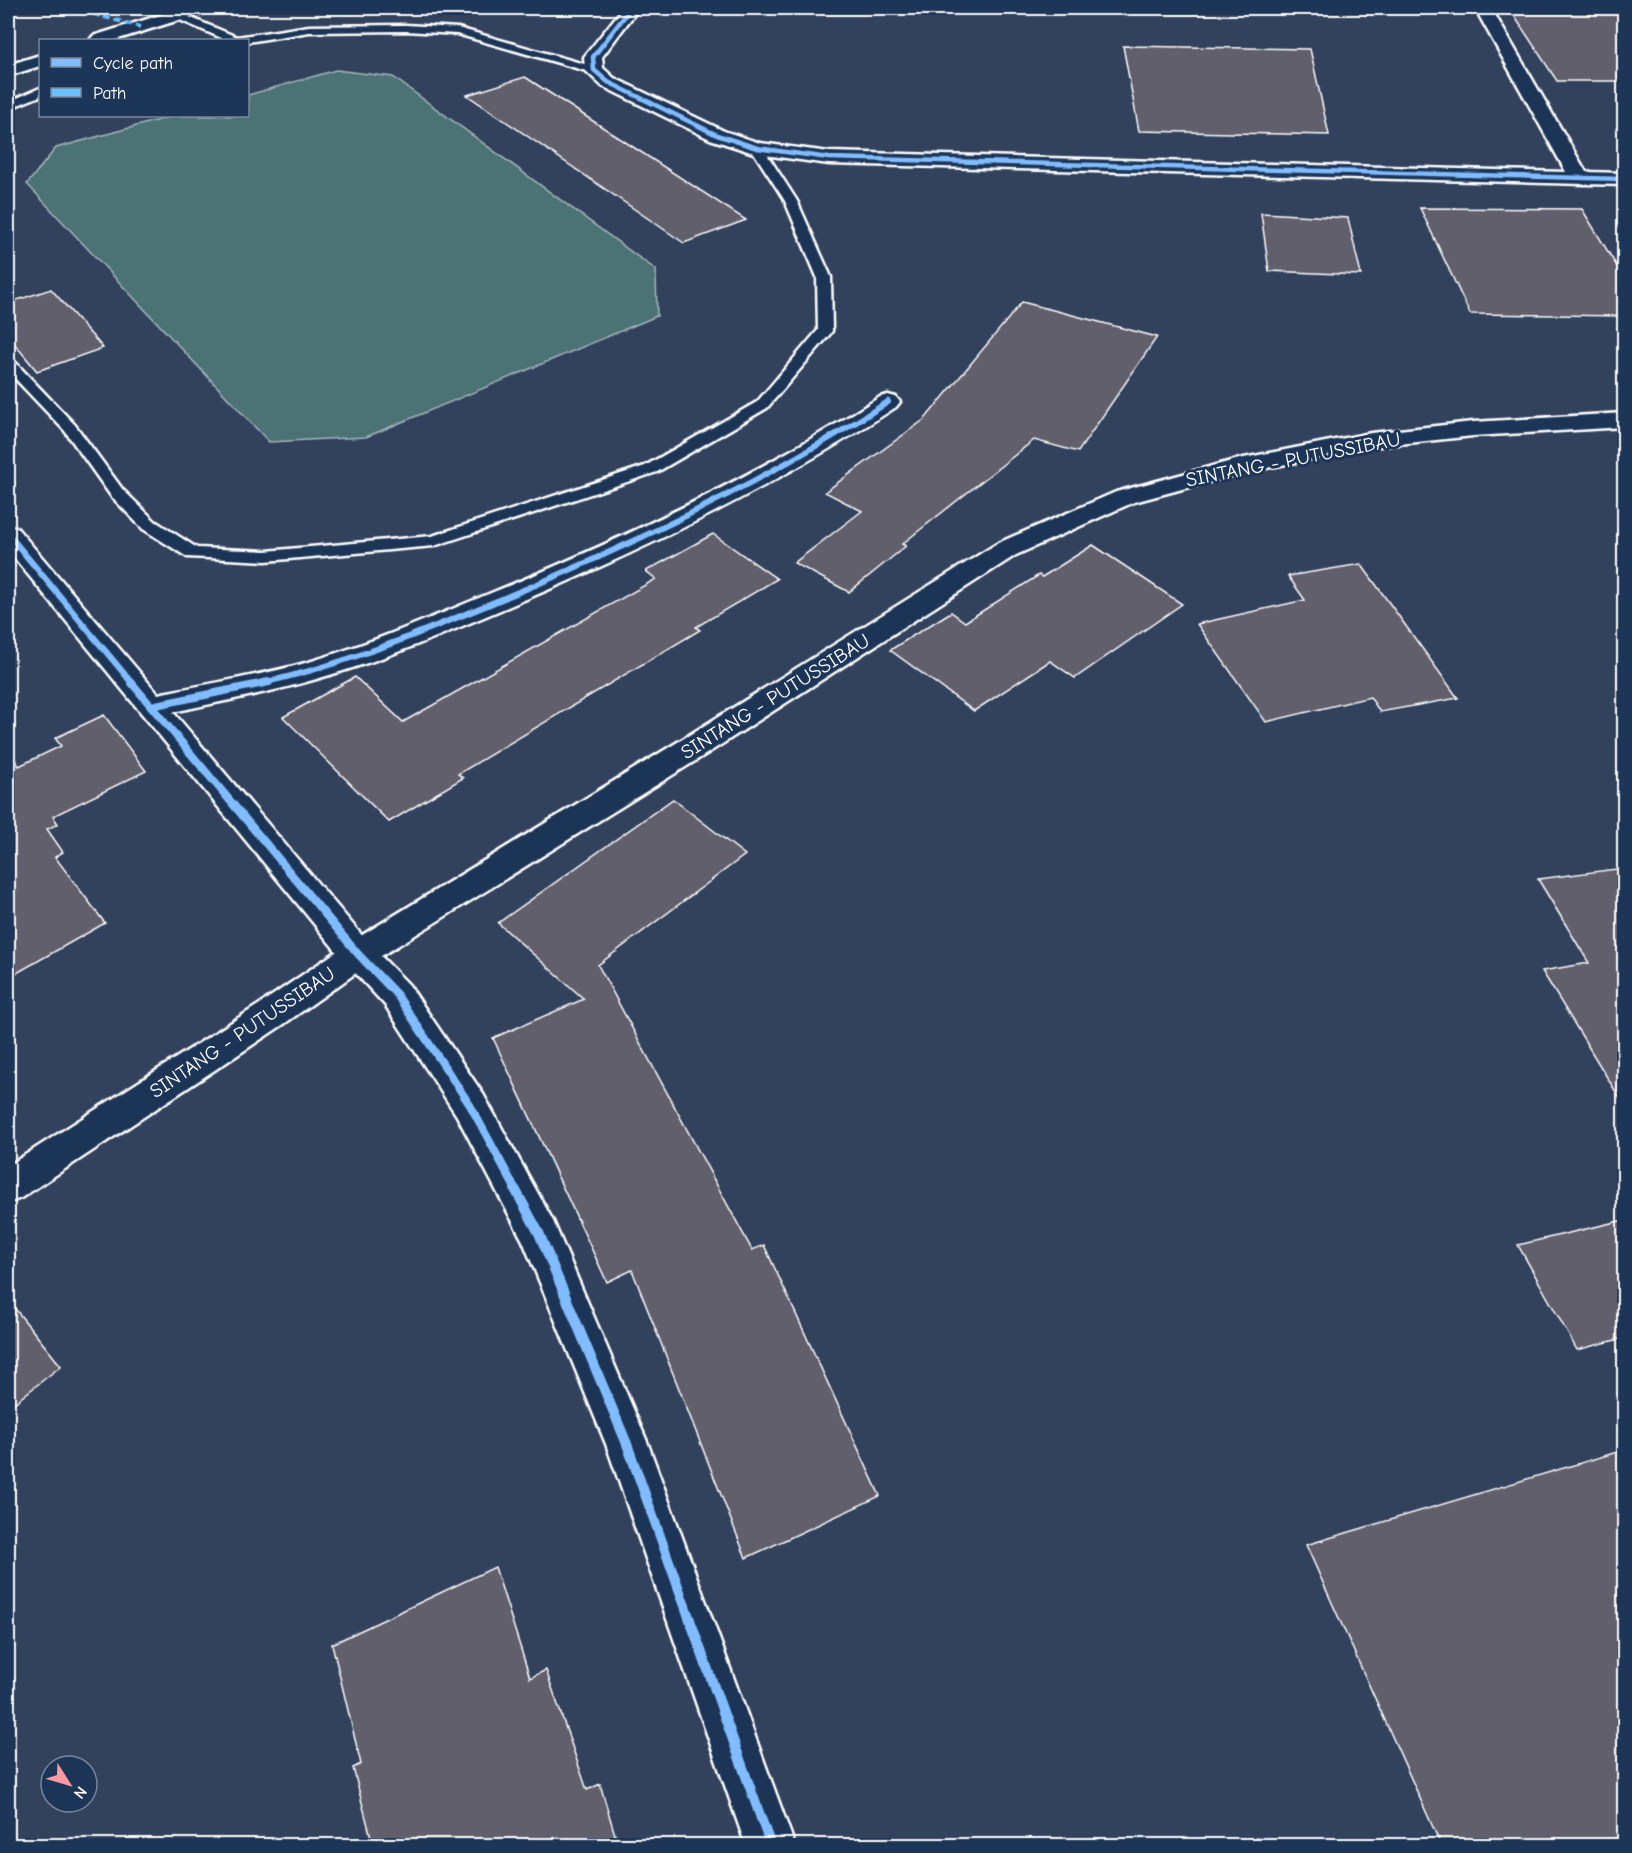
<svg xmlns="http://www.w3.org/2000/svg" width="1632" height="1853" font-family="'Comic Neue',sans-serif">
	<style>
		.green { fill: #4b7275; stroke: #a5b8ba; stroke-width: 1.5 }
		.building { fill: #625f6c; stroke: #fff; stroke-width: 1.5 }
		.lines { fill: none; stroke-linecap: round; stroke-linejoin: round }
		.service-casing { stroke: #fff; stroke-width: 5 }
		.minor-casing { stroke: #fff; stroke-width: 5 }
		.trunk-casing { stroke: #fff; stroke-width: 5 }
		.service { fill: #1d3557; fill-rule: evenodd }
		.minor { fill: #1d3557; fill-rule: evenodd }
		.trunk { fill: #1d3557; fill-rule: evenodd }
		.quiet { stroke: #69befc; stroke-width: 4; stroke-dasharray: 7 4; stroke-linecap: butt }
		.cycleway-far3-casing { stroke: #1d3557; stroke-width: 7 }
		.cycleway-far2-casing { stroke: #1d3557; stroke-width: 9 }
		.cycleway-far1-casing { stroke: #1d3557; stroke-width: 11 }
		.cycleway-casing { stroke: #1d3557; stroke-width: 14 }
		.cycleway-far3 { stroke: #80bcff; stroke-width: 4.5 }
		.cycleway-far2 { stroke: #80bcff; stroke-width: 6 }
		.cycleway-far1 { stroke: #80bcff; stroke-width: 8 }
		.cycleway { stroke: #80bcff; stroke-width: 10 }
		.labels { text-anchor: middle; stroke-width: 6; stroke-linejoin: round; paint-order: stroke }
		.street-label { font-size: 20px; fill: #fff; stroke: #1d3557 }
	</style>
	<rect width="100%" height="100%" fill="#32425d"/>
	<filter id="ink" filterUnits="userSpaceOnUse"><feTurbulence type="fractalNoise" baseFrequency=".0167" numOctaves="2"/><feDisplacementMap in="SourceGraphic" scale="12" xChannelSelector="R" yChannelSelector="G"/><feConvolveMatrix kernelMatrix="1 2 1 2 8 2 1 2 1" color-interpolation-filters="sRGB"/></filter>
	<g filter="url(#ink)">
		<!-- green -->
		<path class="green" d="M336,70L393,77L656,270L657,316L366,437L269,442L27,184L56,148L173,116H248V95Z"/>
		<!-- building -->
		<path class="building" d="M1509,8H1624V81H1557Z
			M1123,46L1310,49L1329,135L1139,131Z
			M525,77L746,220L684,243L467,95Z
			M1420,208L1582,209L1624,278V316L1470,314Z
			M1261,213L1348,218L1361,275L1269,271Z
			M51,289L103,348L37,371L8,336V303Z
			M1022,302L1157,337L1078,452L1034,440L902,544L906,546L849,592L794,563L862,511L825,492L925,419Z
			M713,534L777,579L696,627L700,630L458,774L463,778L389,822L283,717L355,677L403,722L656,579L646,571Z
			M1093,545L1182,604L1075,678L1050,661L974,711L890,650L951,612L965,622L1039,575L1042,577Z
			M1361,564L1458,698L1380,712L1370,697L1266,722L1197,624L1305,600L1288,576Z
			M104,715L146,771L53,816L58,824L47,829L63,852L55,857L105,923L8,978V749L19,766L61,746L55,738Z
			M673,799L745,855L598,965L752,1250L764,1245L880,1496L746,1558L632,1270L607,1282L493,1038L584,999L498,923Z
			M1624,868V1105L1542,971L1589,963L1538,879Z
			M1624,1220V1338L1577,1350L1518,1245Z
			M8,1300L61,1366L8,1408Z
			M1624,1450V1845H1441L1306,1545Z
			M495,1567L530,1678L546,1670L587,1790L600,1784L618,1845H373L353,1768L361,1764L332,1644Z"/>
		<g class="lines">
			<defs>
				<path id="service" d="M177,12L237,37L309,26L406,25L458,28L598,68L600,70L594,73L590,72L457,34L406,31L309,32L248,42L226,40L173,17L172,15Z
					M40,88V96L8,109V102Z
					M757,144L761,145L797,201L831,277L832,331L830,334L767,408L657,472L434,546L266,561L187,557L143,529L111,496L65,431L8,371V359L13,360L75,425L123,490L155,521L197,548L266,551L432,536L645,466L757,402L818,330L817,277L785,201L751,148Z"/>
				<path id="minor" d="M183,8H207L205,12L115,40H90L93,36Z
					M623,8H639L602,57L603,68L614,78L724,131L760,143L829,152L1566,172L1475,8H1491L1586,172L1624,173V185L829,164L757,154L710,139L602,86L585,70L584,57Z
					M40,55V66L8,76V65Z
					M888,395L896,397L900,402L896,407C774,487 644,550 510,606C448,632 387,659 323,677C274,692 223,701 173,712L370,945L409,985L483,1094L553,1221L648,1444L795,1846H746L606,1444L523,1241L457,1116L385,1005L346,963L8,550V526L17,528L158,694C208,684 259,676 309,662C371,643 431,618 491,593C626,538 756,476 880,397Z"/>
				<path id="trunk" d="M1624,413V427L1473,436L1371,447L1242,473L1134,502L1016,555L708,753L370,963L284,1024L21,1198L8,1203V1166L260,1004L346,945L686,737L998,543L1116,492L1239,459L1371,433L1473,422Z"/>
			</defs>
			<!-- service casing -->
			<use href="#service" class="service-casing"/>
			<!-- minor casing -->
			<use href="#minor" class="minor-casing"/>
			<!-- trunk casing -->
			<use href="#trunk" class="trunk-casing"/>
			<!-- service -->
			<use href="#service" class="service"/>
			<!-- minor -->
			<use href="#minor" class="minor"/>
			<!-- trunk -->
			<use href="#trunk" class="trunk"/>
			<!-- quiet -->
			<path class="quiet" d="M72,8L141,27"/>
			<defs>
				<path id="cycleway-far3" d="M631,8L593,57L594,70L608,82L717,135L757,148L829,158L1624,179"/>
				<path id="cycleway-far2" d="M8,534L132,683
					M262,683C344,665 420,633 497,601C633,545 764,482 888,402"/>
				<path id="cycleway-far1" d="M131,682L358,954L397,995L470,1105L516,1190
					M151,706L269,682"/>
				<path id="cycleway" d="M515,1189L539,1233L627,1444L771,1846"/>
			</defs>
			<!-- cycleway-far3 casing -->
			<use href="#cycleway-far3" class="cycleway-far3-casing"/>
			<!-- cycleway-far2 casing -->
			<use href="#cycleway-far2" class="cycleway-far2-casing"/>
			<!-- cycleway-far1 casing -->
			<use href="#cycleway-far1" class="cycleway-far1-casing"/>
			<!-- cycleway casing -->
			<use href="#cycleway" class="cycleway-casing"/>
			<!-- cycleway-far3 -->
			<use href="#cycleway-far3" class="cycleway-far3"/>
			<!-- cycleway-far2 -->
			<use href="#cycleway-far2" class="cycleway-far2"/>
			<!-- cycleway-far1 -->
			<use href="#cycleway-far1" class="cycleway-far1"/>
			<!-- cycleway -->
			<use href="#cycleway" class="cycleway"/>
		</g>
	</g>
	<g class="labels">
		<!-- street labels -->
		<g class="street-label">
			<text transform="translate(1293 459) rotate(-11)" y="7">SINTANG - PUTUSSIBAU</text>
			<text transform="translate(775 696) rotate(-32)" y="7">SINTANG - PUTUSSIBAU</text>
			<text transform="translate(242 1032) rotate(-34)" y="7">SINTANG - PUTUSSIBAU</text>
		</g>
	</g>
	<!-- margin -->
	<rect width="1632" height="1853" fill="none" stroke="#1d3557" stroke-width="30"/>
	<rect x="15" y="15" width="1602" height="1823" fill="none" stroke="#fff" stroke-width="2" filter="url(#ink)"/>
	<!-- legend -->
	<rect x="39" y="39" width="210" height="78" fill="#1d3557" stroke="#77869a" stroke-width="1.5"/>
	<rect x="51" y="58" width="30" height="9" fill="#80bcff" stroke="#77869a" stroke-width="1.5"/>
	<text x="93" y="69" font-size="18" fill="#ffffff">Cycle path</text>
	<rect x="51" y="88" width="30" height="9" fill="#69befc" stroke="#77869a" stroke-width="1.5"/>
	<text x="93" y="99" font-size="18" fill="#ffffff">Path</text>
	<!-- north arrow -->
	<g transform="translate(69 1784) rotate(127)"><circle r="28" fill="#1d3557" stroke="#77869a" stroke-width="1.5"/>
	<path d="M0-4.5L10 22L0 15L-10 22Z" fill="#ff9aa2"/>
	<text y="-9" font-size="16" font-weight="bold" text-anchor="middle" fill="#ffffff">N</text>
	</g>
</svg>
